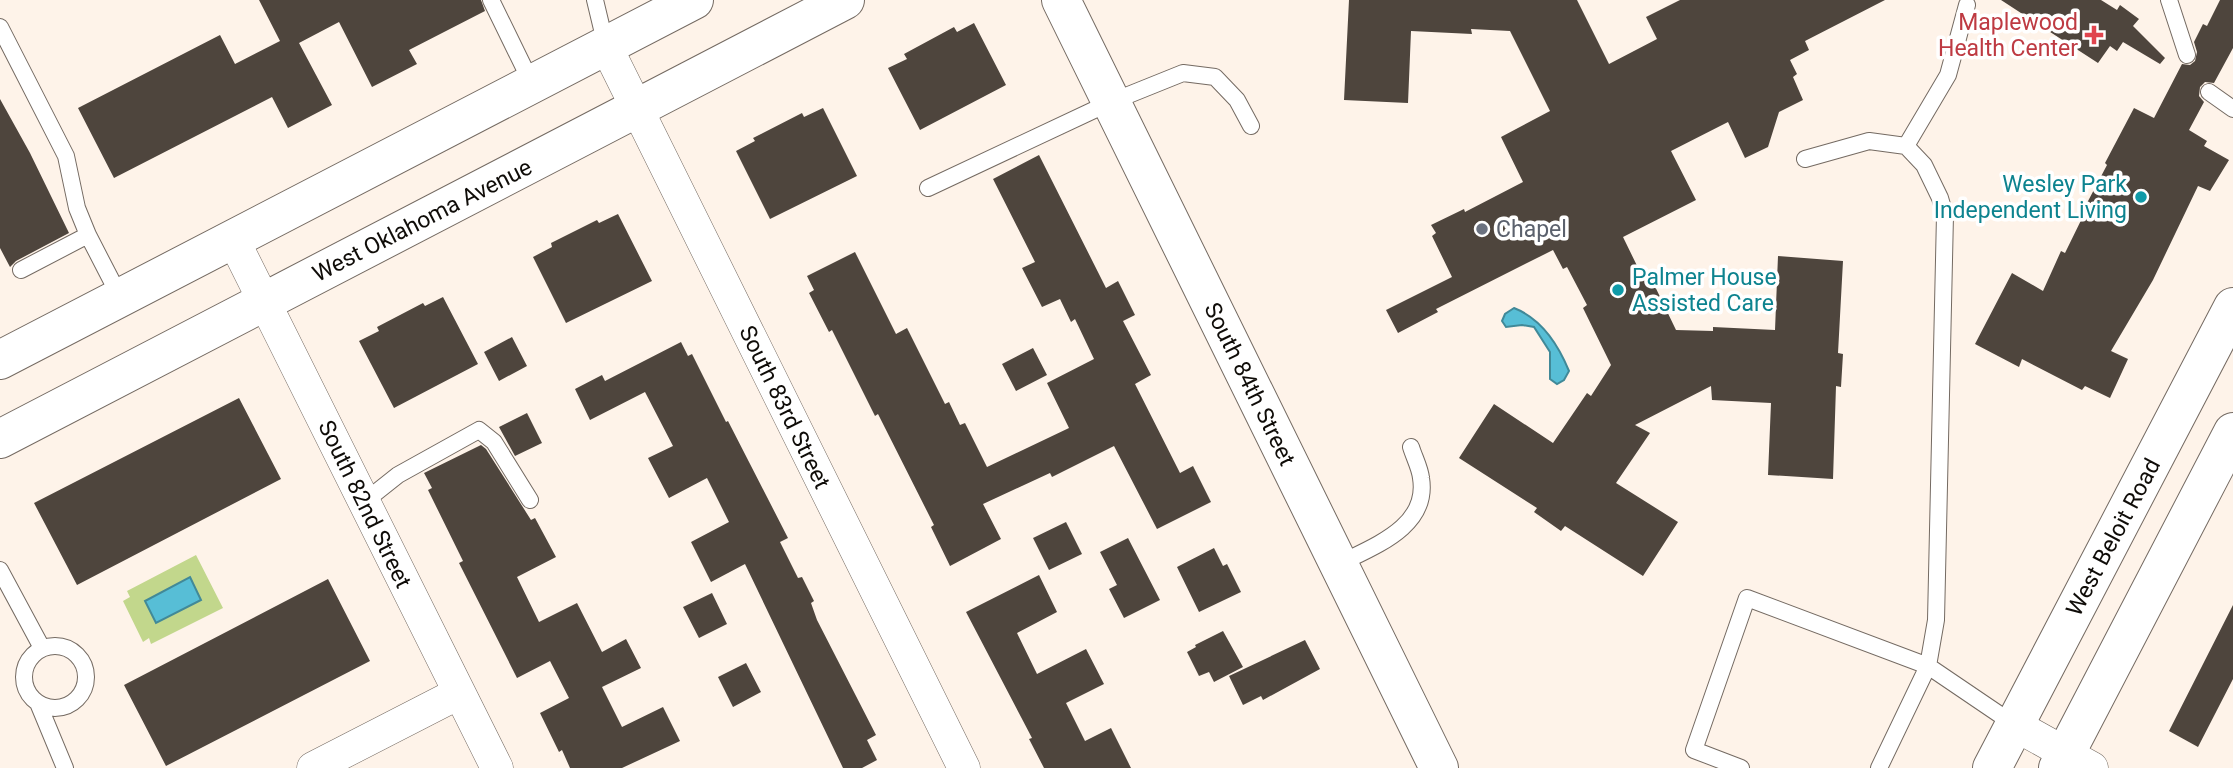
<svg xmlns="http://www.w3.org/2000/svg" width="2233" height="768" font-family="Roboto,sans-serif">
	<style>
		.green { fill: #c2d78c }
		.water { fill: #57bed6; stroke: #418998; stroke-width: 2 }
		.building { fill: #4e453d }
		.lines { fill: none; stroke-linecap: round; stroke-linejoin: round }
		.lane-casing { stroke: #746a62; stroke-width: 18 }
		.street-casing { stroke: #746a62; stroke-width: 33 }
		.secondary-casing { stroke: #746a62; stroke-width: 40 }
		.lane { stroke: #fff; stroke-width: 16 }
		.street { stroke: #fff; stroke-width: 32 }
		.secondary { stroke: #fff; stroke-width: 38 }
		.health-dot { fill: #e0444e; stroke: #fff; stroke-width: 2.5 }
		.culture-dot { fill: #0f9aa8; stroke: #fff; stroke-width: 2.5 }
		.worship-dot { fill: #6b7280; stroke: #fff; stroke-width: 2.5 }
		.labels { text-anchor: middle; stroke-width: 7; stroke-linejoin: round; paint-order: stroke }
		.health-label { font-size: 23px; fill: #be3a42; stroke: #fff; text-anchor: end }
		.culture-label { font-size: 23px; fill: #0d838f; stroke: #fff; text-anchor: end }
		.street-label { font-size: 23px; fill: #0f0c08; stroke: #fff }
		.worship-label { font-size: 23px; fill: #5b616d; stroke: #fff; text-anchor: start }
	</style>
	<rect width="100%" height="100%" fill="#fef3e9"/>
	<!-- green -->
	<path class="green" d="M196,555L223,608L151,644L149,638L143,642L123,601L130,597L127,591Z"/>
	<!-- water -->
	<path class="water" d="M1514,308C1542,319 1558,344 1569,371L1564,380L1557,384L1550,379V352L1534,327L1522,325L1506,327L1502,321L1505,314Z
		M190,577L201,600L156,623L145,601Z"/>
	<!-- building -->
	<path class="building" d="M259,0H481L485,11L409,50L417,64L372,87L339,22L299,43L332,105L288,128L272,97L114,178L78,108L220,35L235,64L280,41Z
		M1349,0H1577L1609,64L1657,39L1646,17L1680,0H1885L1805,41L1809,50L1790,60L1797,74L1793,77L1803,100L1779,112L1768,147L1745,158L1728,122L1671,151L1696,200L1623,237L1643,278L1649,274L1676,330L1713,331V327L1775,330L1778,256L1843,261L1838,353L1843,354L1841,387L1836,386L1833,479L1768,475L1771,403L1712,400L1711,386L1635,425L1650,433L1616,483L1678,522L1643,576L1565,526L1561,531L1534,512L1537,508L1459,458L1494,404L1553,443L1587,393L1591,396L1611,365L1583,308L1587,305L1567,267L1563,269L1553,250L1436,309L1438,312L1398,333L1386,310L1452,277L1432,236L1436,233L1431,225L1464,209L1465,212L1523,182L1501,137L1550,111L1510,31L1471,29L1472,34L1411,31L1408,103L1344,100Z
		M2001,0H2101L2117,10L2120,5L2139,19L2133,26L2165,58L2160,64L2123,42L2117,51L2110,46L2098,63Z
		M2220,0H2233V48L2214,83L2205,82L2200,87L2199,96L2204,102L2189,130L2207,141L2204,146L2229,160L2210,191L2198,186L2153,280L2111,351L2128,359L2110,398L2085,386L2082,390L2022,359L2019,367L1975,344L2012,273L2043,291L2061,251L2065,253L2089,204L2087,203L2107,165L2105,163L2134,108L2154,118L2182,64L2190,65L2195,61L2197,52L2194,42L2203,24L2207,26Z
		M974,23L1006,85L920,130L888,68L907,59L904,54L954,27L957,32Z
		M0,99L30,153L69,233L16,261L10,267L0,248Z
		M823,108L857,176L770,219L736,151L755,141L753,138L802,113L804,117Z
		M1039,155L1106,288L1118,281L1135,315L1123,321L1151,375L1135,384L1180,473L1193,466L1211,502L1157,529L1114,446L1052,477L1050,473L983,504L1001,539L950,566L931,527L934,525L878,414L875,416L832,330L829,332L809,293L814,290L807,276L855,252L896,334L907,328L945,404L949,402L960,425L965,423L987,467L1069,428L1047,383L1094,359L1075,319L1071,322L1060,299L1042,307L1022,268L1035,262L993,179Z
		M618,214L652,281L566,323L533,257L552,247L551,243L597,220L599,223Z
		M443,297L478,364L394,408L359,341L379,331L377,327L423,303L425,306Z
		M512,337L527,366L499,381L484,352Z
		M681,342L688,356L692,354L726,422L728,421L788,538L780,542L798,578L802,577L814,601L811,603L817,620L876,735L867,740L877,760L862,768H843L745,564L711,582L691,542L729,522L707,478L669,498L648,458L673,446L645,392L590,420L575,389L602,375L605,381Z
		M1033,348L1047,375L1016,391L1002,364Z
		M239,398L281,479L77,585L34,503Z
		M527,413L542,443L515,456L499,427Z
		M481,445L486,449L531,520L535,518L556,557L517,577L539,622L577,603L602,652L626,639L641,668L602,687L622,727L663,707L680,741L622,768H570L562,750L559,752L540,713L569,698L550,661L517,678L459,563L463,561L428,490L432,488L424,473Z
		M1066,522L1082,554L1049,570L1033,538Z
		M1128,538L1160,600L1124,618L1109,589L1117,585L1100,552Z
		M1214,548L1223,566L1227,564L1241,592L1199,612L1177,567Z
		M1039,575L1057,612L1017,633L1037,674L1086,649L1104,684L1066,703L1085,741L1111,728L1131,768H1044L1029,739L1032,738L966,612Z
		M328,579L370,661L166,766L124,685Z
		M712,593L727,624L699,638L683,607Z
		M2233,605V679L2198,747L2169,731Z
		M1223,631L1243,667L1214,682L1209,672L1199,676L1187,652L1196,647L1195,645Z
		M1305,640L1320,669L1263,700L1261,696L1243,705L1229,676Z
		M746,663L761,692L733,707L718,677Z"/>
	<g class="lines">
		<defs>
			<path id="lane" d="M491,0L532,84
				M595,0L606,46
				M2169,0L2187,55
				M0,27L66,156L77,208L88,235L120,297
				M2209,92L2233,109
				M1906,146L1948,75L1967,5
				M1805,159L1869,141L1906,146L1924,165L1940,198L1945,215L1936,620L1928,666L1879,768
				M928,188L1111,102L1183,73L1215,77L1237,100L1251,126
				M21,270L88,235
				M364,502L398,475L479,430L494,442L530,500
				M1339,564C1374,546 1429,527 1421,478C1420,468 1414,457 1411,447
				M0,570L42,648
				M24 677a31 31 0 1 1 62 0a31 31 0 1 1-62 0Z
				M38,703L65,768
				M1741,768L1694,750L1747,598L1928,666L2015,725"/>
			<path id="street" d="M606,46L964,768
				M233,239L497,768
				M2015,725L2092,768
				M313,768L459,693"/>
			<path id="secondary" d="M1061,0L1439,768
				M0,360L694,0
				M0,439L845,0
				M1992,768L2233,307
				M2058,768L2233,432"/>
		</defs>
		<!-- lane casing -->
		<use href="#lane" class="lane-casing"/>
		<!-- street casing -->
		<use href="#street" class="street-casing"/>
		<!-- secondary casing -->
		<use href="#secondary" class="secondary-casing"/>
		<!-- lane -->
		<use href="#lane" class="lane"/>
		<!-- street -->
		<use href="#street" class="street"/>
		<!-- secondary -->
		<use href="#secondary" class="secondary"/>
	</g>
	<!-- markers -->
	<path class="health-dot" d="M2090.5 24.5h7v7h7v7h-7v7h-7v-7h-7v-7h7z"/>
	<g class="culture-dot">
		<circle cx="2141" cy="197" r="7"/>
		<circle cx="1618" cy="290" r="7"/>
	</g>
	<circle class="worship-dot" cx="1482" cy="229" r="7"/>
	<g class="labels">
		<!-- health labels -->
		<g class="health-label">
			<text x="2078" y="30">Maplewood<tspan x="2078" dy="26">Health Center</tspan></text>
		</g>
		<!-- culture labels -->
		<g class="culture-label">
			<text x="2127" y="192">Wesley Park<tspan x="2127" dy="26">Independent Living</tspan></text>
			<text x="1632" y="285" text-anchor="start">Palmer House<tspan x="1632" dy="26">Assisted Care</tspan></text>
		</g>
		<!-- street labels -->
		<g class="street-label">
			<text transform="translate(422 220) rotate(-27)" y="8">West Oklahoma Avenue</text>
			<text transform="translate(1250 384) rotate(64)" y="8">South 84th Street</text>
			<text transform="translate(785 407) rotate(64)" y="8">South 83rd Street</text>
			<text transform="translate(365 504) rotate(64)" y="8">South 82nd Street</text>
			<text transform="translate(2113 537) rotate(-62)" y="8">West Beloit Road</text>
		</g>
		<!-- worship labels -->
		<g class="worship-label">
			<text x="1496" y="237">Chapel</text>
		</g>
	</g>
</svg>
